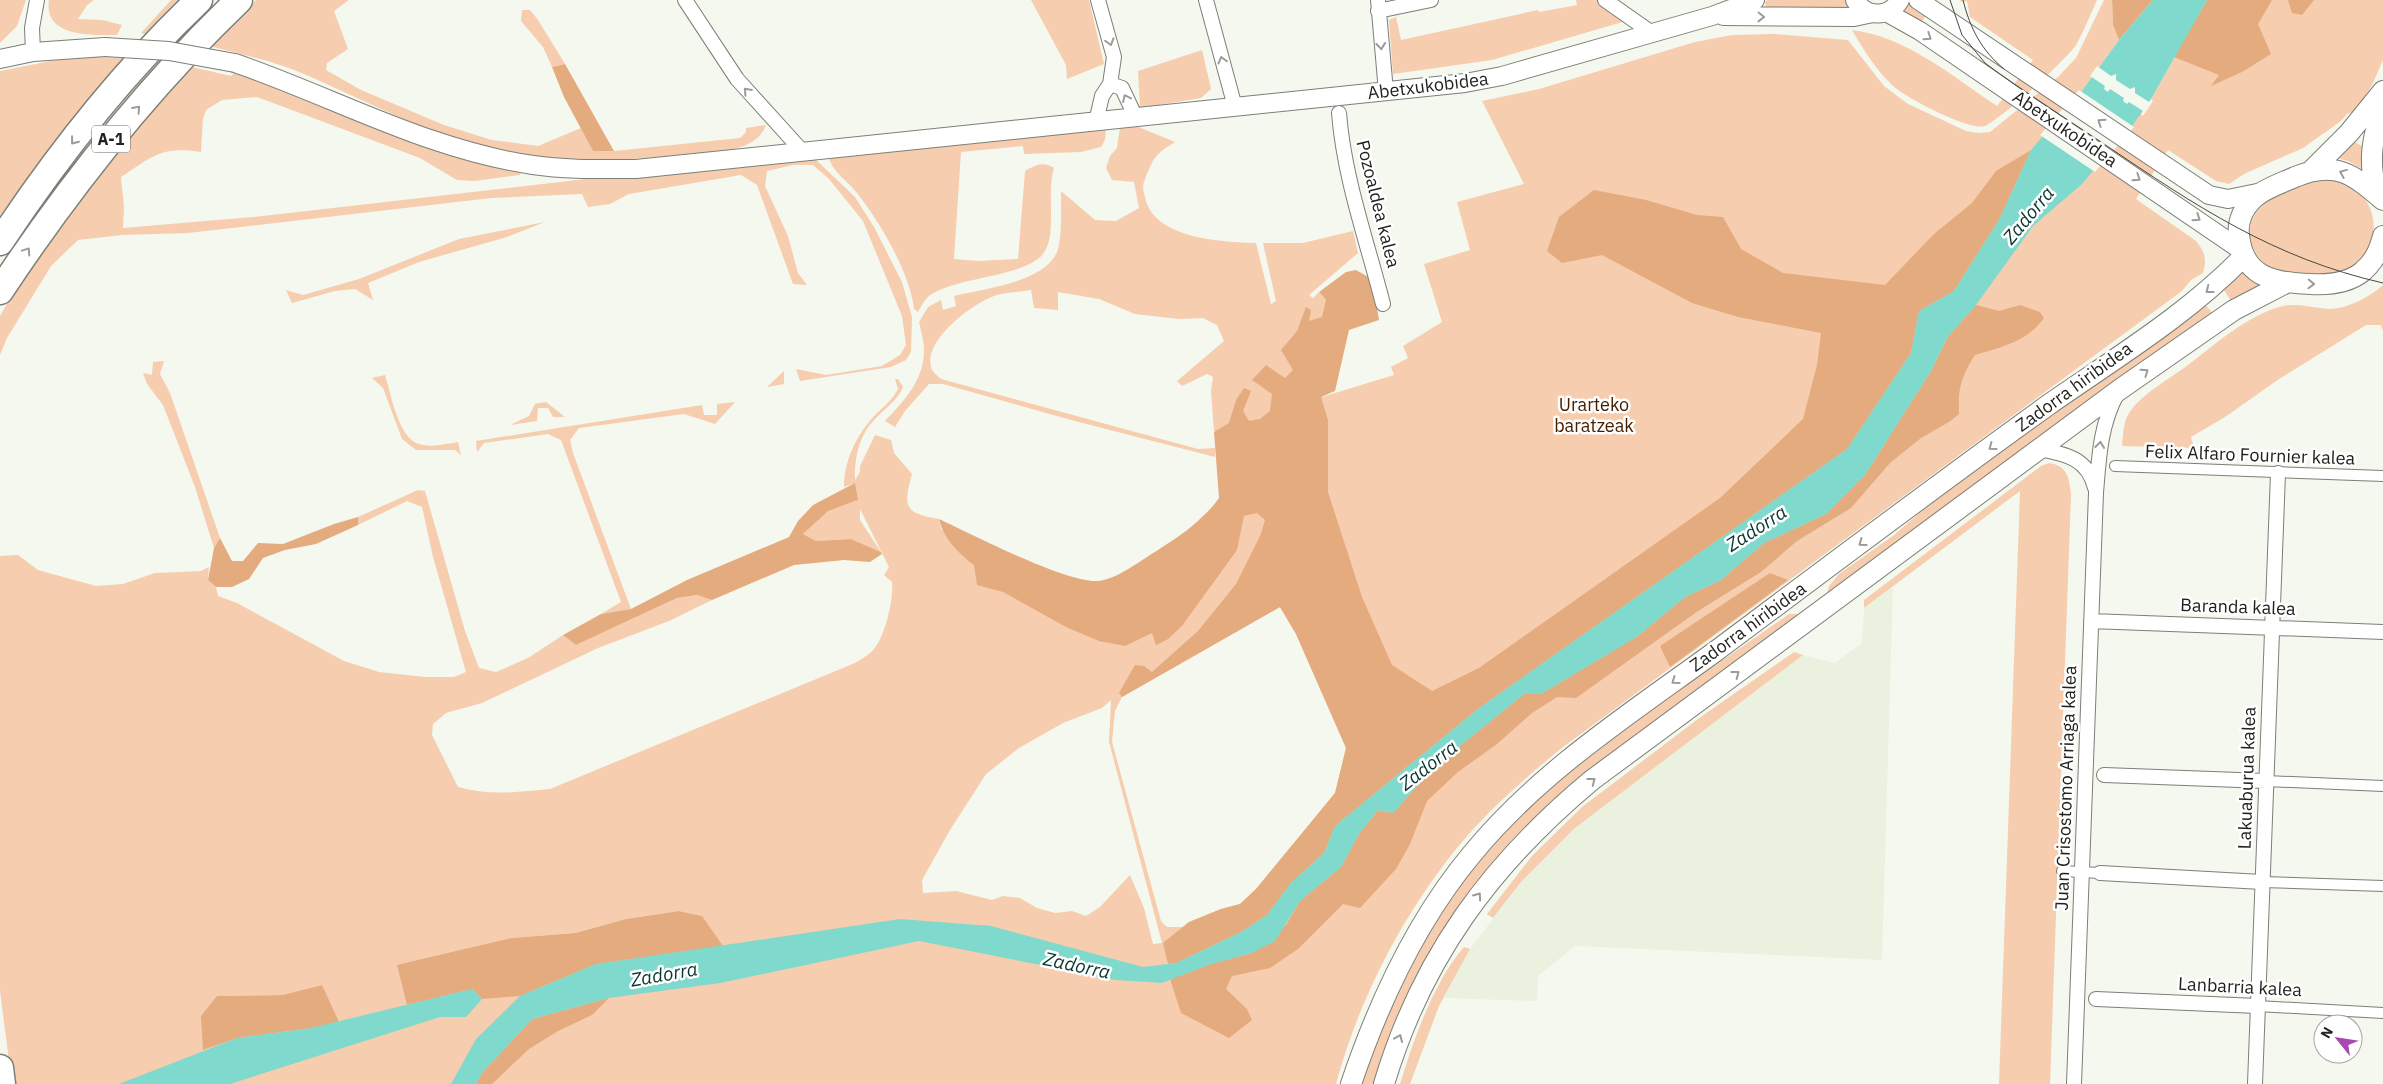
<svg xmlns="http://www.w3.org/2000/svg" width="2383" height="1084" font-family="'IBM Plex Sans',sans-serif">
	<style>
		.built { fill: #ebf1df }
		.green { fill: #f6cdae; fill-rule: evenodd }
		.forest { fill: #e4ab7e }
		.water { fill: #7fd9cc }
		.pier { fill: #f5f8ee }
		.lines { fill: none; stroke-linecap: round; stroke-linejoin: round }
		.pedestrian-casing { stroke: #7c7f76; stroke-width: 12 }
		.minor-casing { stroke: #7c7f76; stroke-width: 16 }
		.tertiary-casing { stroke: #7c7f76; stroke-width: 20 }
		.secondary-casing { stroke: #7c7f76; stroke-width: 22 }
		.motorway-casing { stroke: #7c7f76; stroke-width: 29 }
		.pedestrian { stroke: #fff; stroke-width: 10 }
		.minor { stroke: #fff; stroke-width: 14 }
		.tertiary { stroke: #fff; stroke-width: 18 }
		.secondary { stroke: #fff; stroke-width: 20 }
		.motorway { stroke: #fff; stroke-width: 26 }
		.tram { stroke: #474843; stroke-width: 1 }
		.tertiary-bridge-casing { stroke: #7c7f76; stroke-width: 20; stroke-linecap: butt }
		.tertiary-bridge { stroke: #fff; stroke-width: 18 }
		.oneway { stroke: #9b9c9a }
		.labels { text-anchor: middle; stroke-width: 5; stroke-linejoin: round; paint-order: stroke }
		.shield { fill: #fff; stroke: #646462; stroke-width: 1 }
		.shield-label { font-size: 16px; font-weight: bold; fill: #21221e }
		.street-label { font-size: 18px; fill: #21221e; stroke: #fff }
		.park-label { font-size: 18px; fill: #442000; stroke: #fff }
		.water-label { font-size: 19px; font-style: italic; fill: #07352f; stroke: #fff }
	</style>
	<rect width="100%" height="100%" fill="#f5f8ee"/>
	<!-- built -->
	<path class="built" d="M1893,587L1882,960L1575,946L1538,976L1537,1001L1444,998L1470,949L1521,882L1575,828L1803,655L1835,663L1862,643L1864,608Z"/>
	<!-- green -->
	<path class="green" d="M0,0H26L17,26L0,43Z
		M49,0H94L87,5L78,19L103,20L122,25L117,35C93,35 43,38 49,0Z
		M171,0H184L149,36L141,33Z
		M256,0H349L334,11L348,49L327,63L326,70L361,90L444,125L492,140L538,146L581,128L593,151H614L740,138L746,132V128L766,125C756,153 714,152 689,154C633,159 576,166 519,156C443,143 374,104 304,74C273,61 241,54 209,46Z
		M1031,0H1089L1104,64L1067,79L1066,65Z
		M1576,0H1598L1626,21L1492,60L1393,74L1389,20L1396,17L1401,40L1538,10L1539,12L1577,5Z
		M1769,0H1849L1852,11H1766L1765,1Z
		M1960,0H2097C2090,15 2084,31 2076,45C2067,59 2000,120 1985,126C1969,131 1904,97 1892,85C1876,70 1863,49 1852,30C1907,37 1952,76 1997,106L2033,60L1970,17L1967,1L1961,2Z
		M2104,0H2112L2113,25L2119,40L2081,92L2151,99L2207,0H2383V60L2372,85L2356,111L2347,114L2341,121L2303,148L2244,174L2229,184L2216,181L2168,150L2136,199L2196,241C2205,252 2207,259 2203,273L2191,280L2182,291L1563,747C1525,778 1487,811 1456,849C1401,918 1359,999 1336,1084H12L0,991V556L18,555L38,570L96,586L123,584L155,573L201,571L209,567L208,580L216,587L218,596L237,603L344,661L379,672L425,677H454L466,672L433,557L422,507L407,501L358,525V517L418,490L425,491L465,631L479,668L496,672L528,658L563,635L576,645L677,598L697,595L712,600L669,621L598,648L482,703L446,713L433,724L432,735L458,787C489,796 518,792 550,789L855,663C861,659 869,655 874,649C885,637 894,598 892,582L884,575L889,567L860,509V520L881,552L851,539L816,541L803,534L828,510L856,501L853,484L844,487C844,464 854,440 869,422C878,410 891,403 898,389L895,379H898L903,387C897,401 885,408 875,419C859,435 854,458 855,480L860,472V466L875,435L891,440L894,453L912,474C903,507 904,513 939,519L941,529L1086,598L1177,540L1220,500L1223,482L1216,431L1214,432L1211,391L1213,377L1207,374L1182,386L1177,381L1224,341L1217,325L1203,318L1179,319L1135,314L1099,299L1058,292V310L1034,308L1031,290C1020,292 1007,292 997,295C974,302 924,339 931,367C932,372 937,375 941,379L1198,449L1215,448V457L1071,420L943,384H929L905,411L895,427L885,421C905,400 924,380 924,350C924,341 921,331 919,322L928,307L941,300L943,310L956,306L954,296C985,288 1053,282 1059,245C1062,228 1061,208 1061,191L1095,220L1116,221L1139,208L1134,182L1112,180L1106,168L1110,156L1117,148L1120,127L1136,126L1175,142C1155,154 1154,157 1145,179C1142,186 1143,190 1145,197C1153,239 1222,242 1256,243L1271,304L1276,301L1263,243H1303L1353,231L1358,253L1309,295L1313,298L1319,292L1326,300L1322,397L1394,375L1391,367L1408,358L1403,346L1442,322L1424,264L1470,250L1457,202L1524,184L1482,101L1539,89L1695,42L1732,35L1774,34L1848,40L1884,86L1908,104L1966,131L1979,133L1990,132L2058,77L2076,58ZM1280,607L1296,634L1346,748L1335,793L1256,889L1240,904L1221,909L1189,922L1183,927H1167L1161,921L1112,742L1115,711L1122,697ZM1111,700L1109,742L1162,943L1153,944L1144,908L1130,875L1100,907L1086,916L1072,911L1055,913L1037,908L1020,898L1003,896L992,900L956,891L923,893L922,880L950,830L986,774L1019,748L1063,723L1102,708ZM679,911L702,916L403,987L398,966L511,938L575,933L626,919ZM322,985L251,1022L218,996L282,995Z
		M1908,1L1927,14L1920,24L1901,10Z
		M522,10H530L538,20L565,64L552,67L543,47L521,21Z
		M1202,50L1211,89L1201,98L1140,108L1138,71Z
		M76,56L129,58L74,119L0,215V71Z
		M192,67L231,76L235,72C331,104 421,153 521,172L520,175L475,181L457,180L420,158L257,97L222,100L206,110L203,119L201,152C161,146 153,156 121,177L124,208L123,228L253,217L586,179L651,175L814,158L855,197L874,227L902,282L912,317L911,352L906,360L891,367L800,381L796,369L826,375L882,366L900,355L906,345L902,316L863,221L829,179L813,165H793L767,171L765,186L788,236L798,273L807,285L793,284L757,185L741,175L629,194L610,204L588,207L582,194L491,198L188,233L122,235L78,240L51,266L7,338L0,355V316L13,293L81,196L153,108Z
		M1106,129L1105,140L1101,147L1081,152L1024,154L1023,146L961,152L954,259L978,261L1018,259L1025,171C1036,165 1042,161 1054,168C1046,194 1057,230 1045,251C1031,277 955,276 929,296C924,300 921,307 918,312L914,309C910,273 880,222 857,193C848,181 833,173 829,158Z
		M2352,140L2365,148L2364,170L2348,161L2333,157Z
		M2323,178C2329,179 2337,178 2342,181C2383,199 2383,248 2349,270C2339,275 2296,275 2284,274C2275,273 2262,263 2257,255C2255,251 2251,245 2250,241C2243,202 2294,185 2323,178Z
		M545,222L507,237L419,262L368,283L373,300L355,289L335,291L292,303L286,290L303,295L359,279L459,239Z
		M2241,268L2248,277L2261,287L2233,304L2222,287Z
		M2383,285V331L2381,325H2366L2279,379L2225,417L2191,437L2194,448L2122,446C2123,435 2123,420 2131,410C2145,392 2166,381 2184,368C2215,345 2245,316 2283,306C2298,303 2314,308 2329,309C2347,309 2370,297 2383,285Z
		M2202,301L2215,316L1826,597L1829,586L1839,574L1894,535L1965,474Z
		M164,361L160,374L170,393L220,538L214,548L195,487L163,405L147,384L143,373L152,375L153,362Z
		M784,371V384L767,387Z
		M385,375C391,393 398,438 419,444C431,448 446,444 458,442L461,455L455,450H416L402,439L383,388L372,378Z
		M546,402L565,417H553L548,408H538L537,421L510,425L529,416L535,404Z
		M735,402L715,424L684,414L579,428L570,440L573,453L631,609L601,614L621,602L561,440L548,434L484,443L477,452L476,441L702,405L704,415H717V404Z
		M2049,463C2068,466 2069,478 2071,494L2050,1084H1999L2020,491L1864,608V600L2041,466Z
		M1789,614H1802L1509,849L1377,1084H1357L1365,1057L1432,919L1491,841L1571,766Z
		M1794,652L1803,655L1575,828L1521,882L1493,918L1487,914L1532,856L1582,807L1702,716Z
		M1464,947L1470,949L1439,1006L1410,1084H1400C1414,1039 1433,983 1464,947Z"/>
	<!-- forest -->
	<path class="forest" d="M2112,0H2153L2119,40L2113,25Z
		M2207,0H2272L2258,24L2271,54L2242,72L2211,86L2219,75L2174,57Z
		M2288,0H2314L2302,15L2292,13Z
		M565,64L614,151H593L564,97L552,67Z
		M2031,150L2000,218L1954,291L1919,311L1911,353L1847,449L1479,708L1335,826L1324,853L1291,883L1267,915L1241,932L1176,963L1168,964L1163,943L1189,922L1221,909L1240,904L1256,889L1335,793L1346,748L1296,634L1280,607L1122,697L1119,693L1135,665L1144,666L1152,672L1198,631L1236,584L1261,534L1265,520L1257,513L1244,516L1237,550L1182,626L1168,639L1156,645L1152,633L1125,646L1099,641L1066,627L1003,592L977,585L974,565C959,554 943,538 939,519C972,534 1065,583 1098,581C1118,579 1141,560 1158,550C1182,534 1202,522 1219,498L1214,432L1229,423L1236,400L1244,388L1251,391L1243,411L1249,421L1260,419L1270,411L1272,394L1252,380L1266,365L1285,378L1293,370L1281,350L1297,331L1306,307L1311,310L1309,321L1322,317L1326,300L1319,292L1346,272L1356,270L1372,279L1379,320L1349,330L1335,391L1321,397L1328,420V492L1362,597L1392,665L1432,691L1479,668L1720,498L1803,419L1817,365L1821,333L1738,317L1692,303L1602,255L1562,263L1547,251L1559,217L1594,190L1646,200L1697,215L1723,217L1741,249L1783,273L1885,285L1934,234L1972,203L1996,171Z
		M1976,305L1999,311L2020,305L2040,312L2044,318C2027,342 2002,347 1975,355C1961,377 1958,388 1959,414L1949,422L1921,438L1890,463L1851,508L1797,541L1761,572L1698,611L1576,698L1557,697L1532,713L1497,744L1458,772L1427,801L1410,844L1396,869L1360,908L1343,904L1298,949L1270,968L1232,976L1226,989L1247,1009L1252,1020L1229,1038L1181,1013L1170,979L1211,964L1252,953L1286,925L1300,901L1341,867L1359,834L1378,810L1393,813L1434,767L1524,694H1541L1638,636L1685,597L1721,580L1764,543L1826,514L1865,475L1931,371L1947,338Z
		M855,483L858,500L828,511L803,534L816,541L851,539L881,552L882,554L870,562L844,560L794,565L712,600L697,595L677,598L576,645L563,635L601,614L631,609L687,580L789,537L798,521L813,505Z
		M358,517V525L316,544L285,550L263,558L249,579L232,587H216L208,580L214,548L220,538L232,561H243L258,543L283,544L334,524Z
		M1770,573L1788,580L1670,667L1660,646Z
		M679,911L702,916L723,946L596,964L520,996L482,999L472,989L407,1005L397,965L511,938L575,933L626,919Z
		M322,985L339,1022L311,1028L237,1038L203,1050L201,1016L217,996L282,995Z
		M609,998L592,1015L558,1031L529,1049L492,1084H476L482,1073L532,1019Z"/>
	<!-- water -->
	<path class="water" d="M2153,0H2207L2151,99L2132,126L2081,185L2033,226L1976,305L1947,338L1931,371L1865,475L1826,514L1764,543L1721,580L1685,597L1638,636L1541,694H1524L1434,767L1393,813L1378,810L1359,834L1341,867L1300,901L1275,941L1252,953L1211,964L1162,983L1116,980L919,941L720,983L609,998L532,1019L482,1073L476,1084H451L476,1039L520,996L596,964L900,919L991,926L1143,967L1176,963L1241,932L1267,915L1291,883L1324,853L1335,826L1479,708L1847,449L1911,353L1919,311L1954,291L2000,218L2031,150L2081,92L2119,40Z
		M472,989L482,999L466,1017H440L230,1084H119L237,1038L311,1028Z"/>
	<!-- pier -->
	<path class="pier" d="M2097,66L2111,76L2116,74V80L2130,89L2135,87V93L2149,102L2151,99L2153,101L2143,116L2141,114L2143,111L2129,102L2127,104L2123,101L2124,98L2110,89L2108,92L2104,89L2105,86L2090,76L2088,79Z
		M2079,90L2134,127L2095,172L2040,135Z"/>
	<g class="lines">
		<defs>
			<path id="pedestrian" d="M2115,466L2383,476
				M2266,781L2383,786
				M2062,871L2100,873
				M2262,882L2383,886
				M2257,1006L2383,1013"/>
			<path id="minor" d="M685,0L737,79L803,152
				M1206,0L1235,107
				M1378,0L1386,92
				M1605,0L1652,33
				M1378,11L1431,0
				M33,52L32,28L37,0
				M1110,84L1122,88L1136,118
				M1339,113C1344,178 1367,241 1383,304
				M1096,122L1102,96L1110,84L1114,57L1098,0
				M2039,449C2065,454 2088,458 2095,488
				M2091,621L2383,632
				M2104,775L2266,781
				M2100,873L2262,882
				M2096,999L2257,1006
				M2074,1084L2096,493C2099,458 2100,426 2117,394
				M2255,1084L2278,473"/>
			<path id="tertiary" d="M1855,0C1866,18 1889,18 1900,0
				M1918,0L2209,195L2228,199L2262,192
				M1886,12L1920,31L2241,250
				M1723,16L1854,17L1873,13
				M0,59L33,52L105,47
				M235,63C334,97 428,150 533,165C567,170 602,169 636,169L1465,83L1502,76L1712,16L1755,0"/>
			<path id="secondary" d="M2312,170L2349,133L2383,91
				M2377,194C2367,160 2373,137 2383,103
				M2383,200C2353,174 2335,160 2295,177C2282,183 2265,188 2254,198C2244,207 2237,221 2239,235C2243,278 2275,283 2311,284C2329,285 2348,283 2362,272C2374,262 2379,251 2383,236
				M1351,1084C1379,1001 1416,921 1472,854C1539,772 1631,713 1716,651C1827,568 1938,484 2051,403C2117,357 2188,314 2244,256
				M1384,1084C1422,957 1491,864 1592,780L2119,390L2234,310L2286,283"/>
			<path id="motorway" d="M0,242C57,156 124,71 199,0
				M0,291C69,187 148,87 239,0
				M0,1068L2,1084"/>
		</defs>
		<!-- pedestrian casing -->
		<use href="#pedestrian" class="pedestrian-casing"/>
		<!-- minor casing -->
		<use href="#minor" class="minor-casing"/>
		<!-- tertiary casing -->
		<use href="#tertiary" class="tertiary-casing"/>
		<!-- secondary casing -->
		<use href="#secondary" class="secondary-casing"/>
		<!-- motorway casing -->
		<use href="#motorway" class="motorway-casing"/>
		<!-- pedestrian -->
		<use href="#pedestrian" class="pedestrian"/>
		<!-- minor -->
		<use href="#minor" class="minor"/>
		<!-- tertiary -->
		<use href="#tertiary" class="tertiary"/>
		<!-- secondary -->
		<use href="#secondary" class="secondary"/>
		<!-- motorway -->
		<use href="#motorway" class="motorway"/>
		<!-- tram -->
		<path class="tram" d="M1950,0L1962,35L1985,63C2023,92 2064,117 2104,144C2196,206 2273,258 2383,283
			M1963,0C1970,28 1981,50 2004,69"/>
		<defs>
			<path id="tertiary-bridge" d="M105,47L169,51L235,63"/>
		</defs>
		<!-- tertiary-bridge casing -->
		<use href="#tertiary-bridge" class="tertiary-bridge-casing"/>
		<!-- tertiary-bridge -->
		<use href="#tertiary-bridge" class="tertiary-bridge"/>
	</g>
	<!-- one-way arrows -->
	<defs><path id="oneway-chevron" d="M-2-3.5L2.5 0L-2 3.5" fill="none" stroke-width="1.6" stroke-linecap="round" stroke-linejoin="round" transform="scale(1.25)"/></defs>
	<g class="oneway">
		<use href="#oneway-chevron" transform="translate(1761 17) rotate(1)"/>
		<use href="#oneway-chevron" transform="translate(1928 37) rotate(34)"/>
		<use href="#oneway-chevron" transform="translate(1110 42) rotate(74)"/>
		<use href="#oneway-chevron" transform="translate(1381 46) rotate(84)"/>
		<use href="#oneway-chevron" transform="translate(1222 60) rotate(-105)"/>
		<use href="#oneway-chevron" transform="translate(747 91) rotate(-132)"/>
		<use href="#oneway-chevron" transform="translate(1126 98) rotate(-115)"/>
		<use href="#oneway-chevron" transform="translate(137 109) rotate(-48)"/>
		<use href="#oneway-chevron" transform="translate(2101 122) rotate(-146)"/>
		<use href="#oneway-chevron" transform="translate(74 141) rotate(128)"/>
		<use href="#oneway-chevron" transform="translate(2343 173) rotate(-158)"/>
		<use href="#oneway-chevron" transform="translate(2137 178) rotate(34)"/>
		<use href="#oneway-chevron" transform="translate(2197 218) rotate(34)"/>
		<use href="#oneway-chevron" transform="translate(27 251) rotate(-56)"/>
		<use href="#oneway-chevron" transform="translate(2311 284) rotate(2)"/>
		<use href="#oneway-chevron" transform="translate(2209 290) rotate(142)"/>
		<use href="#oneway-chevron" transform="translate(2145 372) rotate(-35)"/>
		<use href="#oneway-chevron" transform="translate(2100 445) rotate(-84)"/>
		<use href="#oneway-chevron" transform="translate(1992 447) rotate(144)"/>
		<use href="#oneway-chevron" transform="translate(1862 543) rotate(144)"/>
		<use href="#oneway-chevron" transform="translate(1736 674) rotate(-37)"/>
		<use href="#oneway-chevron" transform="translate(1675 681) rotate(144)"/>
		<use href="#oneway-chevron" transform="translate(1592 781) rotate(-38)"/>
		<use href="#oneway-chevron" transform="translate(1478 896) rotate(-55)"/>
		<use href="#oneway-chevron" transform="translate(1399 1038) rotate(-67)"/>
	</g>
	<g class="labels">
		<!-- shield labels -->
		<rect class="shield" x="92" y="125.5" width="38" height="27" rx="4"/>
		<g class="shield-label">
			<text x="111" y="145">A-1</text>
		</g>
		<!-- street labels -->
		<g class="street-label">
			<text transform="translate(1428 86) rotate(-7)" y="6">Abetxukobidea</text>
			<text transform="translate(2065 129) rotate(34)" y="6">Abetxukobidea</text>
			<text transform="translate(1378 204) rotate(76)" y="6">Pozoaldea kalea</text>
			<text transform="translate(2074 387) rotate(-36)" y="6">Zadorra hiribidea</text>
			<text transform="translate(2250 455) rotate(2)" y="6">Felix Alfaro Fournier kalea</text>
			<text transform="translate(2238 607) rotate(2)" y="6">Baranda kalea</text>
			<text transform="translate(1748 627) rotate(-36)" y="6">Zadorra hiribidea</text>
			<text transform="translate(2247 778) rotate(-88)" y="6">Lakuaburua kalea</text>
			<text transform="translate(2066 788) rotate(-88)" y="6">Juan Crisostomo Arriaga kalea</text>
			<text transform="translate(2240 987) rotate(3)" y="6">Lanbarria kalea</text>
		</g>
		<!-- park labels -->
		<g class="park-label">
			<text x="1594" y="411">Urarteko<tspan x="1594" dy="21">baratzeak</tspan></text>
		</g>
		<!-- water labels -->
		<g class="water-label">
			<text transform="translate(2028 215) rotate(-50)" y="7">Zadorra</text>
			<text transform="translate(1756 528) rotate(-33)" y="7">Zadorra</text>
			<text transform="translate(1428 765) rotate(-38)" y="7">Zadorra</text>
			<text transform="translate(1077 965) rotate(12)" y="7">Zadorra</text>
			<text transform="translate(664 974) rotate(-10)" y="7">Zadorra</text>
		</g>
	</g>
	<!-- north arrow -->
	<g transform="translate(2338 1039) rotate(300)"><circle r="24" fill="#ffffff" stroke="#a6a7a5"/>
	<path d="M0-4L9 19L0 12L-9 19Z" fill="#a948b0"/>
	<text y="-8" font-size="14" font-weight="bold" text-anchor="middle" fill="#21221e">N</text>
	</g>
</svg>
